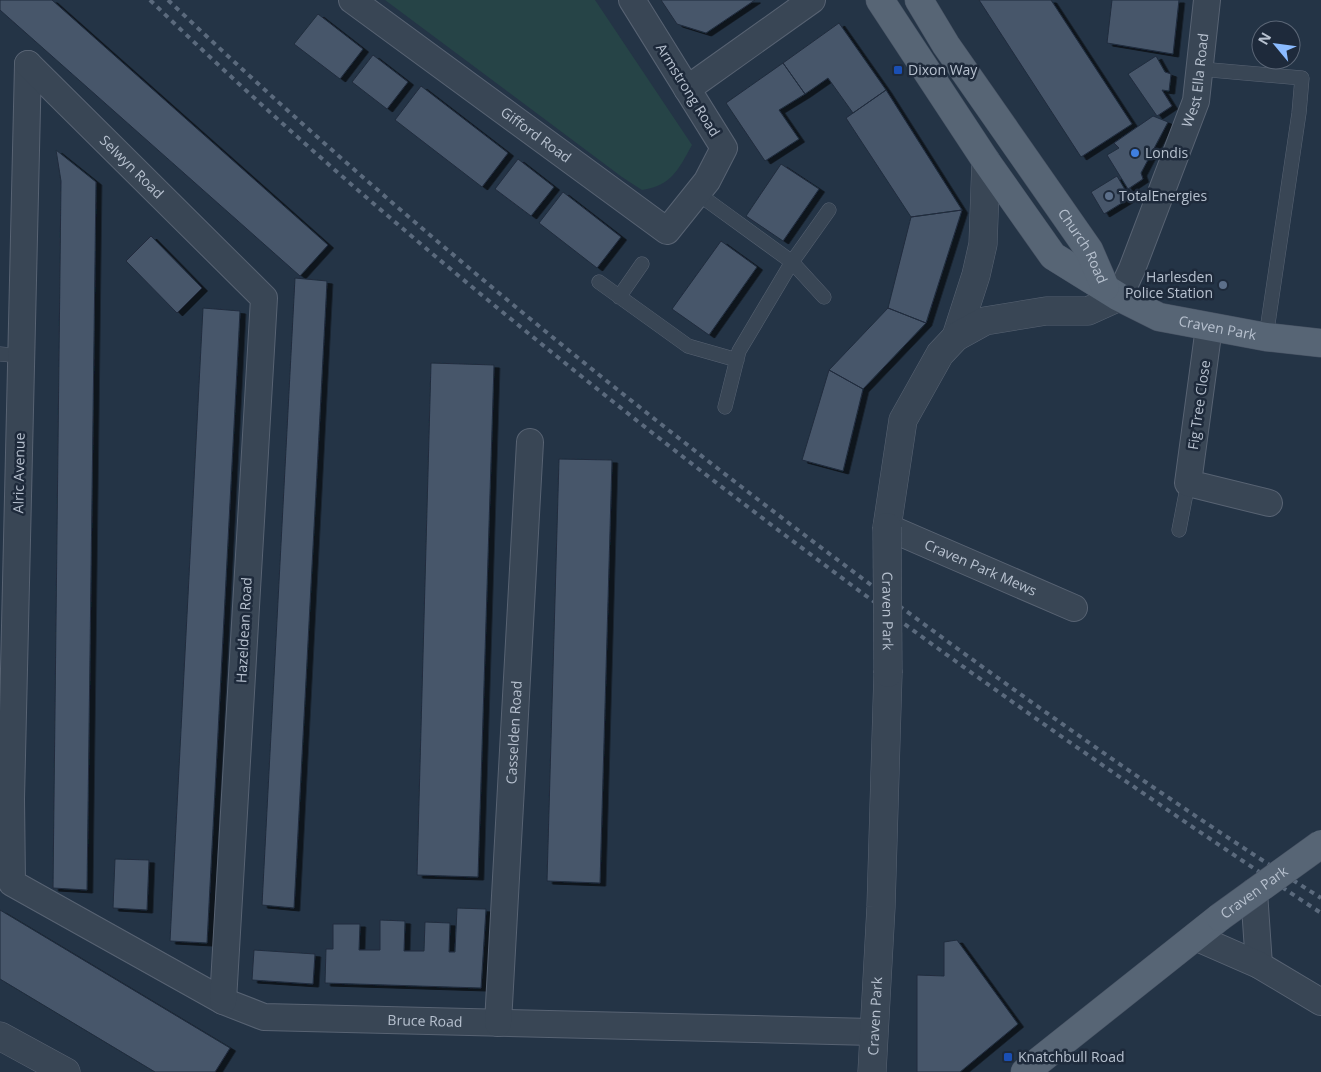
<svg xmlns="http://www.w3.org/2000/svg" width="1321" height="1072" font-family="'Open Sans',sans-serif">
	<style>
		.green { fill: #264447 }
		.building { fill: #46566b; stroke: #202c3d; filter: url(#shadow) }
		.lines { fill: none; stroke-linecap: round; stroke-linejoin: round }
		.service-casing { stroke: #586373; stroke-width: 15 }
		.minor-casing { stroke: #586373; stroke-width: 28 }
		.tertiary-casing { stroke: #586373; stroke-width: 29 }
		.primary-casing { stroke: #465162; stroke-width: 29 }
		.service { stroke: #394655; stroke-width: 14 }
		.minor { stroke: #394655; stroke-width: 26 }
		.tertiary { stroke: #394655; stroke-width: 28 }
		.primary { stroke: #576575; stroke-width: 28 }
		.rail { stroke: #5b6a7d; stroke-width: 4; stroke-dasharray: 5 5; stroke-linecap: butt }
		.tertiary-bridge-casing { stroke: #586373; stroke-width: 29; stroke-linecap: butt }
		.primary-bridge-casing { stroke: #465162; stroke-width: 29; stroke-linecap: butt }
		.tertiary-bridge { stroke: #394655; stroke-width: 28 }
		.primary-bridge { stroke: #576575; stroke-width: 28 }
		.transit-dot { fill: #1a4fb4; stroke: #1e2a3b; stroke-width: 2 }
		.shop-dot { fill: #3f7fe0; stroke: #1e2a3b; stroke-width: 2 }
		.service-dot { fill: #5c6f8a; stroke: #1e2a3b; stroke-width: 2 }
		.labels { text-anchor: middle; stroke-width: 5; stroke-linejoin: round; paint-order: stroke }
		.poi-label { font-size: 14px; fill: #b7c1cf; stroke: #1e2a3b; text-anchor: start }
		.street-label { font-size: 14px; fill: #b7c1cf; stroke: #1e2a3b }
	</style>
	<defs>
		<filter id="shadow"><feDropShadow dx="5.5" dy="3" stdDeviation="0" flood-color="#0009"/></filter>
	</defs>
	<rect width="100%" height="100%" fill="#243446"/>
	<!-- green -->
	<path class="green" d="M385,0H595L692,145C678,170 672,185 642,190L622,177Z"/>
	<!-- building -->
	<path class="building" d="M0,0H52L328,245L300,276L0,10Z
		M661,0H755L706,33L677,24Z
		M979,0H1051L1132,124L1081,157Z
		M1112,0H1179L1173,54L1107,43Z
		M318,14L363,49L340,79L294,44Z
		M839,23L886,90L853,113L828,78L805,94L783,63Z
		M373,55L408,82L387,109L352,82Z
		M1156,56L1165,72L1171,74L1169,91L1162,90L1172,106L1157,116L1128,74Z
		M783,63L805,94L779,110L799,139L765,161L726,103Z
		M421,86L508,153L482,187L395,120Z
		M886,90L962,210L911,217L846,118Z
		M1153,116L1168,122L1141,173L1143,179L1128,189L1107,155L1119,148L1114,143Z
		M56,150L96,182L87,890L53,888L61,181Z
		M518,159L554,187L531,216L495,189Z
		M781,164L819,189L783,241L746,216Z
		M1117,176L1130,198L1104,214L1091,192Z
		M563,192L621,237L597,268L539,223Z
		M962,210L926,323L888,308L911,217Z
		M151,236L202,288L177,313L126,261Z
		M721,241L757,267L709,335L672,309Z
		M295,278L327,281L294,908L262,905Z
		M203,308L240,311L207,943L170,941Z
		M888,308L926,323L863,389L829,370Z
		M431,363L494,365L478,877L417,875Z
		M829,370L863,389L843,471L802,460Z
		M559,459L612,460L600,883L547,881Z
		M115,859L149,860L147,910L113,908Z
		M457,908L486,909L481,988L325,983L326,949H333V924H360L359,950H380V920L405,921L404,951H424L425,922L450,923L449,952H455Z
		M0,910L230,1048L215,1072H155L0,979Z
		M957,940L1018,1024L960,1072H917V975L944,976V942Z
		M254,950L315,954L313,984L252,980Z"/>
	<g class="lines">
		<defs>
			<path id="service" d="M1200,69L1302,78L1299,113L1266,337
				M697,193L792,262L824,297
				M599,282L688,346L737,360
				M619,297L642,264
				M0,354L22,356
				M725,407L739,351L792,262L829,210
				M1179,530L1188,483"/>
			<g id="minor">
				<path id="s1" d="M352,0L667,231L707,181L724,148L632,0"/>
				<path id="s2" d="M28,64L11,799L12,883L223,1001L264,1017L872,1032"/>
				<path id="s3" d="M28,64L264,298L223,1001"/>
				<path d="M687,89L812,0"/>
				<path id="s4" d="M1119,297L1132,269L1196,101L1207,0"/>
				<path d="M1209,327L1188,483L1269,503"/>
				<path id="s5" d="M887,527L1074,608"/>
				<path d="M1254,892L1259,965"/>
				<path d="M1195,937L1259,965L1321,1002"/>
				<path id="s6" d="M498,1023L530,442"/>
			</g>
			<g id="tertiary">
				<path d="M956,337L976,275L983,244L986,161"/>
				<path d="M887,527L903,420L940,354L956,337L985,321L1046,311H1088L1119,297"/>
				<path d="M0,1036L66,1072"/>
				<path id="s7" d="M872,1072L881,907L888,673"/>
			</g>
			<g id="primary">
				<path id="s8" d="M880,0L986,161L1053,256L1119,297L1159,317L1266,337L1321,343"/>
				<path id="s9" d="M919,0L946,45L1089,250L1105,287"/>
				<path d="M1025,1072L1220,917"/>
			</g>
		</defs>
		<!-- service casing -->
		<use href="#service" class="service-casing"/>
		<!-- minor casing -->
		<use href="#minor" class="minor-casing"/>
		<!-- tertiary casing -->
		<use href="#tertiary" class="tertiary-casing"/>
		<!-- primary casing -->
		<use href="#primary" class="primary-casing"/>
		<!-- service -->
		<use href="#service" class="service"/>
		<!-- minor -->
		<use href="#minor" class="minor"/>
		<!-- tertiary -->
		<use href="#tertiary" class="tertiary"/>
		<!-- primary -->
		<use href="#primary" class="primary"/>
		<!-- rail -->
		<path class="rail" d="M150,0C280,126 419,245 560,359C804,557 1059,740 1321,913
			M168,0C398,218 644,417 898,605C1036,707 1176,806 1321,898"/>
		<defs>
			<g id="tertiary-bridge">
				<path id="s10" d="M887,527L888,673"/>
			</g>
			<g id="primary-bridge">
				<path id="s11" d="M1220,917L1321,844"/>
			</g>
		</defs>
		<!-- tertiary-bridge casing -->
		<use href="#tertiary-bridge" class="tertiary-bridge-casing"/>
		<!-- primary-bridge casing -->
		<use href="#primary-bridge" class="primary-bridge-casing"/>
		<!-- tertiary-bridge -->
		<use href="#tertiary-bridge" class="tertiary-bridge"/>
		<!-- primary-bridge -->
		<use href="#primary-bridge" class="primary-bridge"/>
	</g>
	<!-- markers -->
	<g class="transit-dot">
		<rect x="893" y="65" width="10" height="10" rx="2.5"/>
		<rect x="1003" y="1052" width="10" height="10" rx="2.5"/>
	</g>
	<circle class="shop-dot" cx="1135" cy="153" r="5"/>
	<g class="service-dot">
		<circle cx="1109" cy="196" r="5"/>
		<circle cx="1223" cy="285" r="5"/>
	</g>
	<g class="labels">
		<!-- poi labels -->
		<g class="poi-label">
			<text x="908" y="75">Dixon Way</text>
			<text x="1145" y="158">Londis</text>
			<text x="1119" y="201">TotalEnergies</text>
			<text x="1213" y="282" text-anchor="end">Harlesden<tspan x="1213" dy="16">Police Station</tspan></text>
			<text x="1018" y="1062">Knatchbull Road</text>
		</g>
		<!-- street labels -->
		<g class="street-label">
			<text dy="5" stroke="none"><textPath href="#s4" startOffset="231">West Ella Road</textPath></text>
			<text transform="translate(688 90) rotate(58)" y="5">Armstrong Road</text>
			<text dy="5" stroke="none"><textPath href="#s1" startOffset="228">Gifford Road</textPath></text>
			<text dy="5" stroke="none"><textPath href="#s3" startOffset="146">Selwyn Road</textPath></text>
			<text dy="5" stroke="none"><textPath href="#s9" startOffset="296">Church Road</textPath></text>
			<text dy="5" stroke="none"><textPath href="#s8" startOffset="491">Craven Park</textPath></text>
			<text transform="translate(1199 405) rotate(-82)" y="5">Fig Tree Close</text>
			<text transform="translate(19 473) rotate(-89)" y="5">Alric Avenue</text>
			<text dy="5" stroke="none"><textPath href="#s5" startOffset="102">Craven Park Mews</textPath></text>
			<text dy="5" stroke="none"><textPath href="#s10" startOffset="84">Craven Park</textPath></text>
			<text transform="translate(244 630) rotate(-87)" y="5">Hazeldean Road</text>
			<text dy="5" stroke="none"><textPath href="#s6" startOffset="291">Casselden Road</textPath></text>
			<text dy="5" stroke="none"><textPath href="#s11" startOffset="42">Craven Park</textPath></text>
			<text dy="5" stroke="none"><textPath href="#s7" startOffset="56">Craven Park</textPath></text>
			<text dy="5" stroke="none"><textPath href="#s2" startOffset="1266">Bruce Road</textPath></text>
		</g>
	</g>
	<!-- north arrow -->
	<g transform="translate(1276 45) rotate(299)"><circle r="24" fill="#1e2a3b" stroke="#5b6676"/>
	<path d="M0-4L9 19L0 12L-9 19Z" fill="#8bbbff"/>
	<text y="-8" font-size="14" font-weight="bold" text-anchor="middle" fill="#b7c1cf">N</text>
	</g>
</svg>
